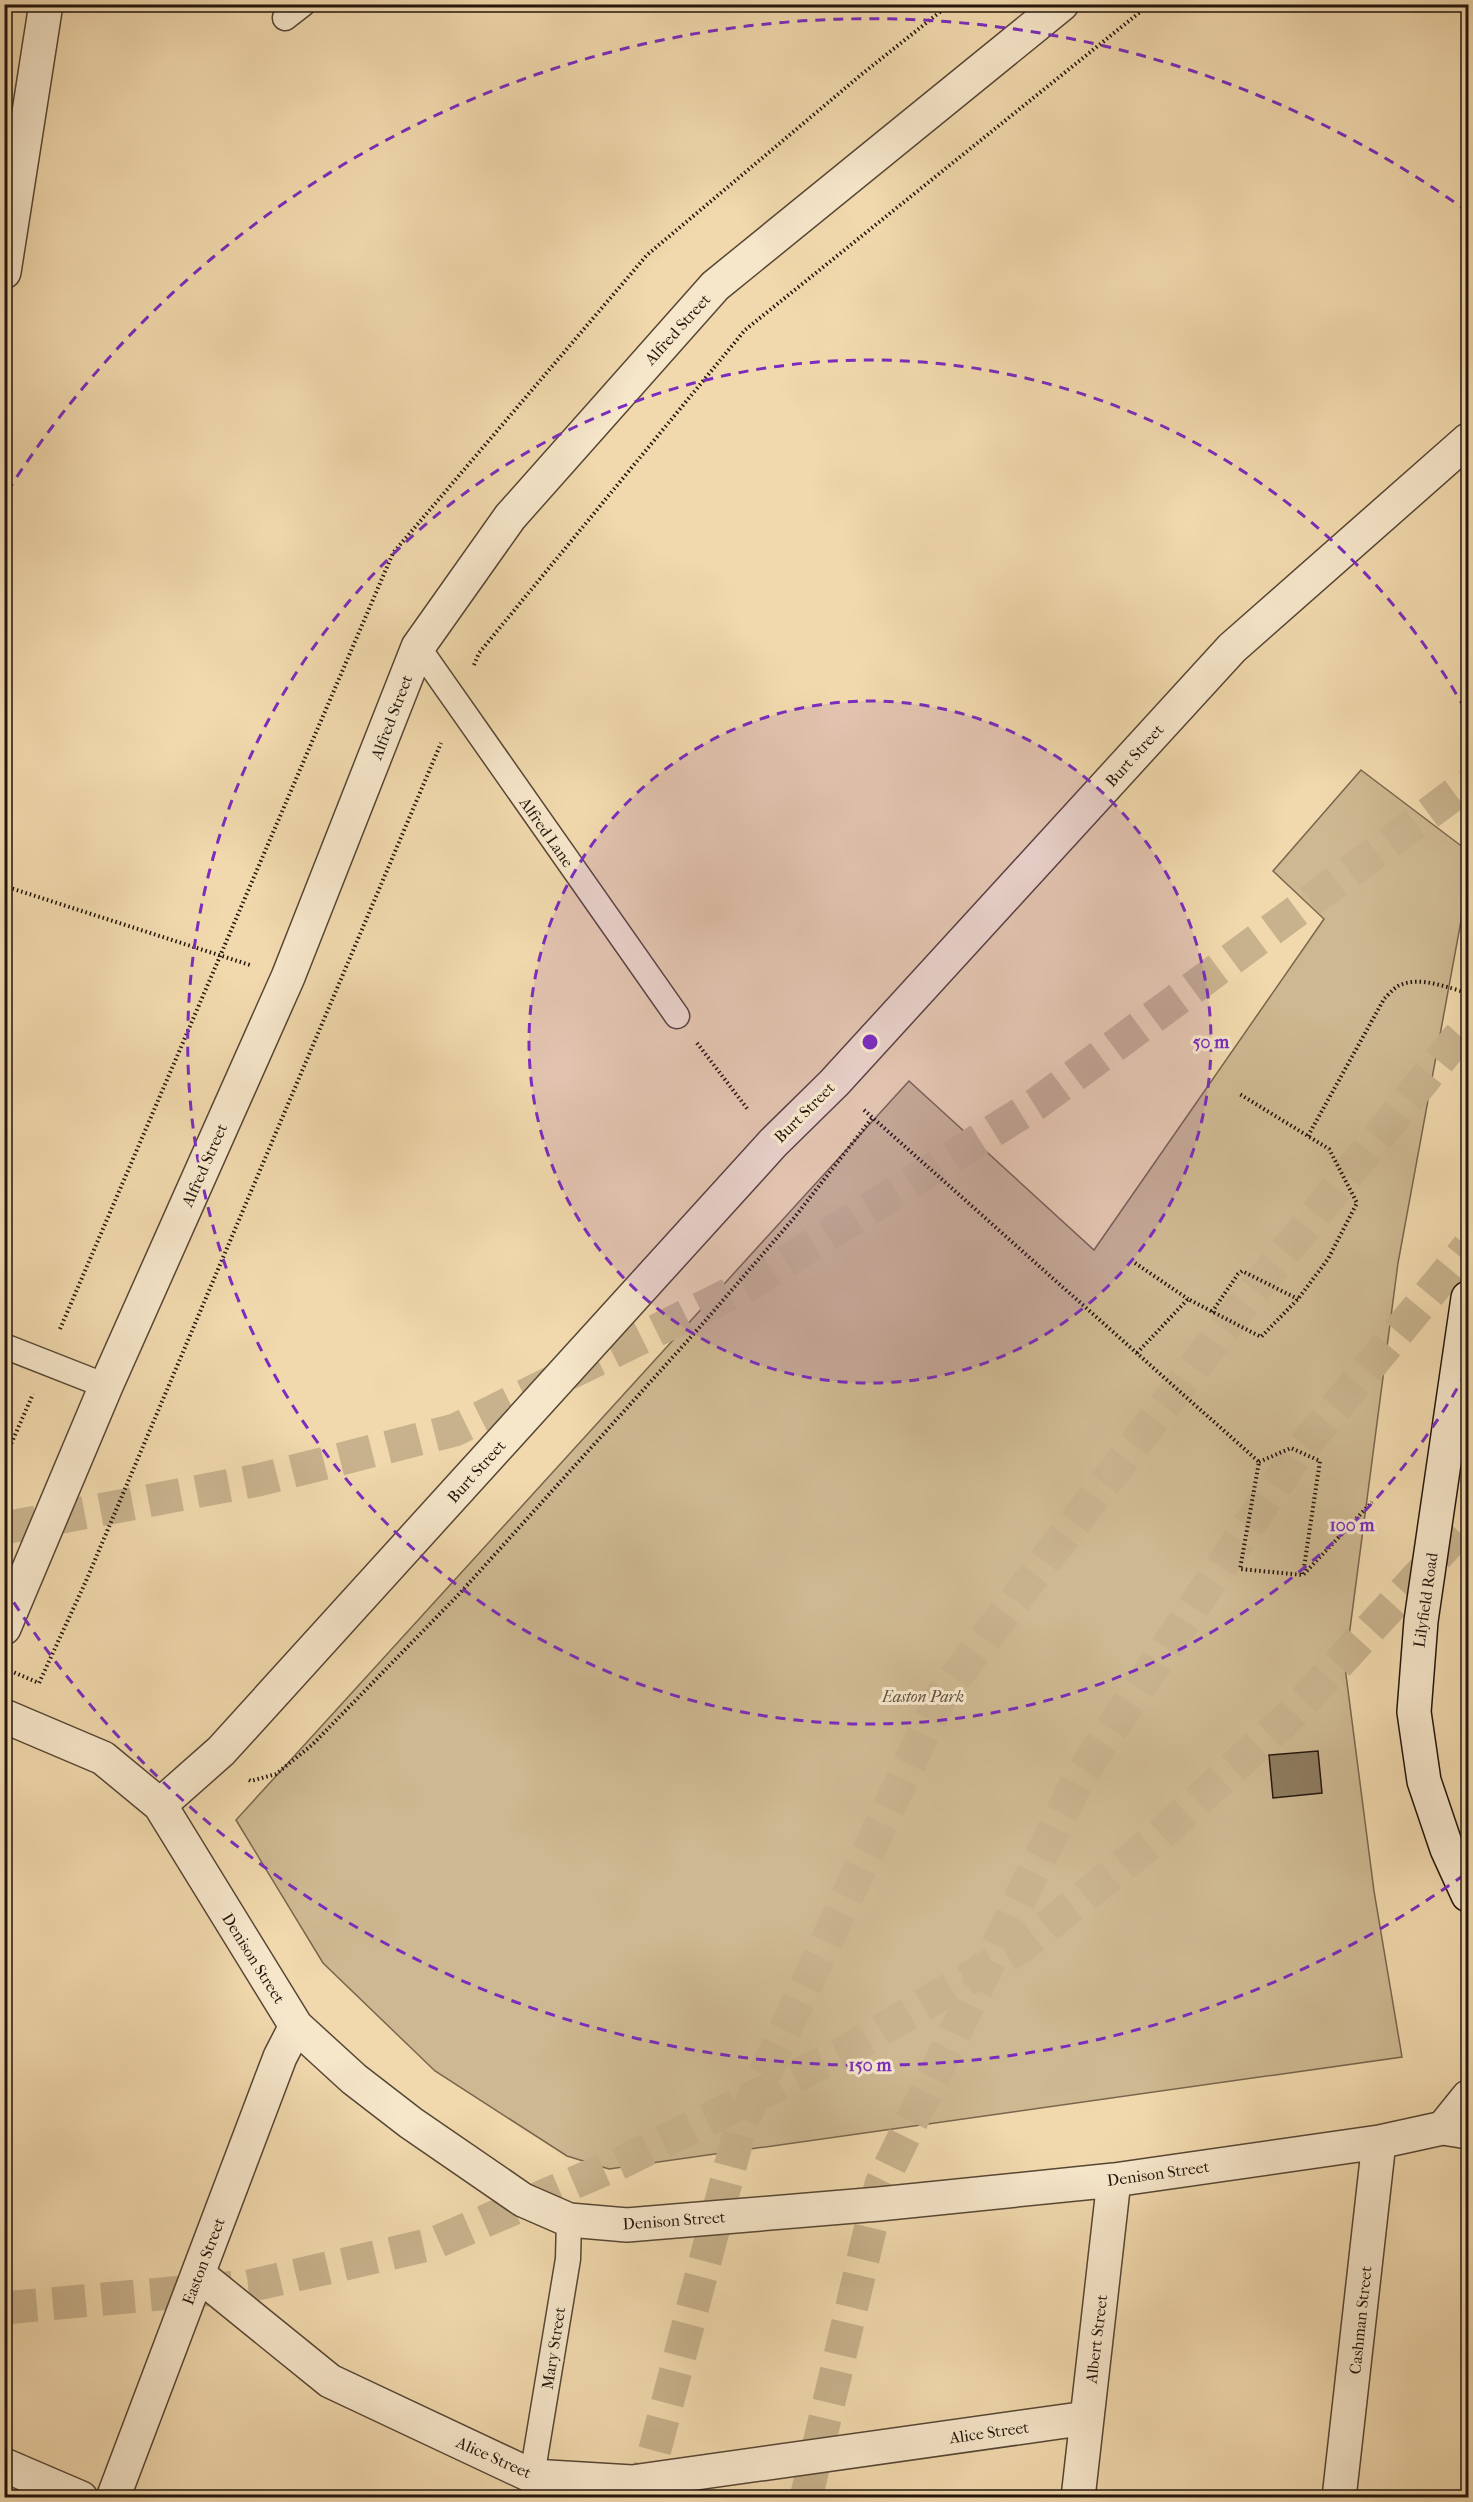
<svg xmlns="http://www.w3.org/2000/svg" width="1473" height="2502" font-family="'IM FELL French Canon',serif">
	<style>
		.green { fill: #ceb891; stroke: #78664e; stroke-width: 1.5 }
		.building { fill: #8e7b5f; stroke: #22150b; stroke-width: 1.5 }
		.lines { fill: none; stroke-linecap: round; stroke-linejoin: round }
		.highway-tunnel { stroke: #c8b28d; stroke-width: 33; stroke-dasharray: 33 16; stroke-linecap: butt }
		.lane-casing { stroke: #564634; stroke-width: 27 }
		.street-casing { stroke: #564634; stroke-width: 36 }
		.secondary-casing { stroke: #22150b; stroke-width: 36 }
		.path { stroke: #22150b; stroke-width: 4; stroke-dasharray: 1.5 3; stroke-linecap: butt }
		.lane { stroke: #f6e6ca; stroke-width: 24 }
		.street { stroke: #f6e6ca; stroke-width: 33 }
		.secondary { stroke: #f6e6ca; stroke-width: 33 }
		.ring { fill: none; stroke: #7b2cbf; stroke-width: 3; stroke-dasharray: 10 8 }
		.labels { text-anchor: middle; stroke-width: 6; stroke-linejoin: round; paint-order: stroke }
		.street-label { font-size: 16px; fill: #22150b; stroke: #f6e6ca }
		.park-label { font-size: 16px; font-style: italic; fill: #5e4e3a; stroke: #f6e6ca }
		.centre { fill: #7b2cbf; stroke: #f6e6ca; stroke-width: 3 }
		.ring-label { font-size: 18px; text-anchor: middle; font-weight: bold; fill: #7b2cbf; stroke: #f6e6ca; stroke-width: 6; stroke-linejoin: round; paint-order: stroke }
	</style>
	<rect width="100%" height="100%" fill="#f1d9ad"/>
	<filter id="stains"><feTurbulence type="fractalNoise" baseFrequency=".00333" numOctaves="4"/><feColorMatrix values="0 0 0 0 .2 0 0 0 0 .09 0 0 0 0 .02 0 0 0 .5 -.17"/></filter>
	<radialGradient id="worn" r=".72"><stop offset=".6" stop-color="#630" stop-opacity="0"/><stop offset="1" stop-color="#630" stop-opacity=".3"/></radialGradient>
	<!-- green -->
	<path class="green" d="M1361,770L1468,851V883L1398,1263L1345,1667L1374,1891L1402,2057L609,2169L567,2156L435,2071L323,1963L236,1820L909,1081L1094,1250L1324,919L1273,871Z"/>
	<!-- building -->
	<path class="building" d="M1318,1751L1322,1793L1273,1798L1269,1755Z"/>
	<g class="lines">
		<!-- highway-tunnel -->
		<path class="highway-tunnel" d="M4,1528L258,1480L455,1430L748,1285L1036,1104L1468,784
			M4,2308L249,2286L432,2244L622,2162L844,2052L1021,1947L1157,1838L1292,1714L1468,1522
			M642,2498L742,2122L941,1696L1239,1309L1456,1040L1468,1027
			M806,2498L881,2184L1080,1776L1294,1458L1468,1247"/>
		<defs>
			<path id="lane" d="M285,18L303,4
				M418,647L677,1016
				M4,1346L106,1386
				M532,2476L568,2259L569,2220"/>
			<path id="street" d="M4,272L46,4
				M4,1628L106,1386L288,977L418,647L510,517L715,286L1062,4
				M4,1716L103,1758L160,1805L296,2026L354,2079L411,2123L523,2200L569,2220L627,2225L879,2204L1114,2180L1379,2142L1443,2128L1468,2132
				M160,1805L221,1751L773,1143L834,1083L1232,648L1468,440
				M1443,2128L1468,2097
				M198,2274L330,2381L532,2476L632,2482L1087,2418
				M4,2465L81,2498
				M113,2498L280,2057L296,2026
				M1078,2498L1114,2180
				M1339,2498L1379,2142"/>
			<path id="secondary" d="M1468,1298L1421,1621L1414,1712L1424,1781L1447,1849L1468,1895"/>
		</defs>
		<!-- lane casing -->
		<use href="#lane" class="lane-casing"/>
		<!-- street casing -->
		<use href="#street" class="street-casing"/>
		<!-- secondary casing -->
		<use href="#secondary" class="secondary-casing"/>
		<!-- path -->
		<path class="path" d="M474,665L479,653L745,330L1150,4
			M4,886L250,965
			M697,1043L749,1111
			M864,1110L1259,1462L1240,1569L1303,1575L1372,1502
			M1308,1136L1384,999C1388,995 1393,989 1398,986C1419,975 1448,988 1468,993
			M1135,1263L1188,1299
			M1212,1312L1238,1274L1242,1271L1298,1299
			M60,1329L393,553L647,255L862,74L950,4
			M1137,1353L1188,1299L1261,1337L1298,1299L1328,1259L1357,1203L1329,1149L1238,1093
			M4,1460L33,1394
			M1259,1462L1291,1448L1320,1461L1303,1574
			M6,1669L39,1683L86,1581L441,743
			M249,1780L251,1781L276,1774L312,1745L461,1592L699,1328L794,1218L872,1118"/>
		<!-- lane -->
		<use href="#lane" class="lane"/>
		<!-- street -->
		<use href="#street" class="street"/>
		<!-- secondary -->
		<use href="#secondary" class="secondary"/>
	</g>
	<!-- distance rings -->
	<circle cx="870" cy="1042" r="341" fill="#7b2cbf" fill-opacity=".12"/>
	<g class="ring">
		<circle cx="870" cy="1042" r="341"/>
		<path d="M1466 1373A682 682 0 1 1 1466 711"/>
		<path d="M1464 1875A1023 1023 0 0 1 7 1592M7 492A1023 1023 0 0 1 1464 209"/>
	</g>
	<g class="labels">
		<!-- street labels -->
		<g class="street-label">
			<text transform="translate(677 329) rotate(-48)" y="6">Alfred Street</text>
			<text transform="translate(391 717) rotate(-69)" y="6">Alfred Street</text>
			<text transform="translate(1134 755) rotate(-48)" y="6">Burt Street</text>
			<text transform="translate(547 832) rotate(55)" y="6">Alfred Lane</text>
			<text transform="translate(804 1112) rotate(-45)" y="6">Burt Street</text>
			<text transform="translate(204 1165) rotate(-66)" y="6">Alfred Street</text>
			<text transform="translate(476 1471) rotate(-48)" y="6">Burt Street</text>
			<text transform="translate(1425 1600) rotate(-82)" y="6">Lilyfield Road</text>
			<text transform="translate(254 1958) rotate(58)" y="6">Denison Street</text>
			<text transform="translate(1158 2173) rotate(-8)" y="6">Denison Street</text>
			<text transform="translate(674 2220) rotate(-4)" y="6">Denison Street</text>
			<text transform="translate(203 2261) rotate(-69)" y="6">Easton Street</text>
			<text transform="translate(1360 2320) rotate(-84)" y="6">Cashman Street</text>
			<text transform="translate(1096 2339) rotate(-83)" y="6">Albert Street</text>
			<text transform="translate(553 2348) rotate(-81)" y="6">Mary Street</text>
			<text transform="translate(989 2432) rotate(-8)" y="6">Alice Street</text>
			<text transform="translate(494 2457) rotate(24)" y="6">Alice Street</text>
		</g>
		<!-- park labels -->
		<g class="park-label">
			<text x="923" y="1702">Easton Park</text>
		</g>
	</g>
	<circle cx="870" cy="1042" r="9" class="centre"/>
	<g class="ring-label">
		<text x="1211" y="1048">50 m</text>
		<text x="1352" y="1531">100 m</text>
		<text x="870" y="2071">150 m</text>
	</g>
	<!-- margin -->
	<rect width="1473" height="2502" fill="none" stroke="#f1d9ad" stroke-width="24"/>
	<rect x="6" y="6" width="1461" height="2490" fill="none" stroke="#22150b" stroke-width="3"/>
	<rect x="12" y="12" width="1449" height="2478" fill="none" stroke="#22150b" stroke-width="1.5"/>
	<rect width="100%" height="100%" filter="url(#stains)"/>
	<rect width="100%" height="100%" fill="url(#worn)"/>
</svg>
